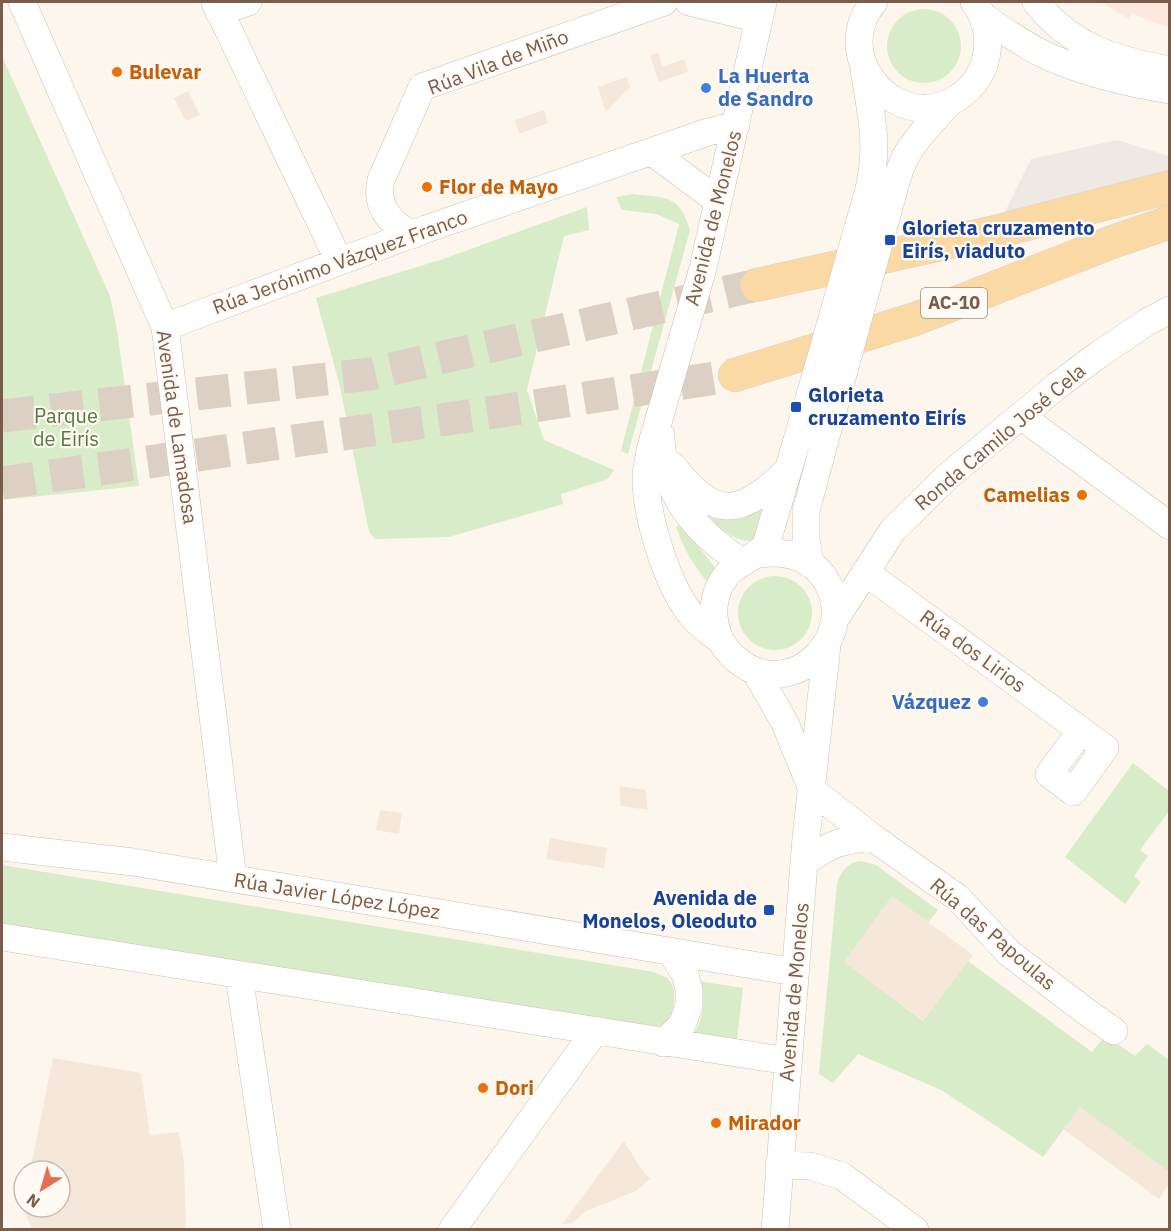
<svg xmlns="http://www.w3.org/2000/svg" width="1171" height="1231" font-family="'IBM Plex Sans',sans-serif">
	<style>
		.residential { fill: #f5e8da }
		.commercial { fill: #fde8e0 }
		.industrial { fill: #efe9e4 }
		.green { fill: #d8ecc9 }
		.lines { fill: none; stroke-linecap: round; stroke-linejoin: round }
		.major-tunnel { stroke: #dcd0c4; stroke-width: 33; stroke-dasharray: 33 16; stroke-linecap: butt }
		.minor-casing { stroke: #d1beb0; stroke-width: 28 }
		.major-casing { stroke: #dad1cd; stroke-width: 34 }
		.minor { stroke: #fff; stroke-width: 27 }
		.major { stroke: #fbd9a5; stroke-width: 33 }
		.minor-bridge-casing { stroke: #d1beb0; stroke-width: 28; stroke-linecap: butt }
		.minor-bridge { stroke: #fff; stroke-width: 27 }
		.food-dot { fill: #e8710a; stroke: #fffaf3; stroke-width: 2 }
		.shop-dot { fill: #3f7fe0; stroke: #fffaf3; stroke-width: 2 }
		.transit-dot { fill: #1a4fb4; stroke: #fffaf3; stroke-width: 2 }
		.labels { text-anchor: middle; stroke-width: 4.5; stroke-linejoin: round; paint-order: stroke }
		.shield { fill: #fffaf3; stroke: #a28b7f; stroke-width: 1.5 }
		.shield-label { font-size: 18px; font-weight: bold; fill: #7a5c4d }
		.street-label { font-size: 20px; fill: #7a5c4d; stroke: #fffaf3 }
		.food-label { font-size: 20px; font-weight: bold; fill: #c56008; stroke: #fffaf3; text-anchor: start }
		.shop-label { font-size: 20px; font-weight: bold; fill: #366cbe; stroke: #fffaf3; text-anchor: start }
		.transit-label { font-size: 20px; font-weight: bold; fill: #164399; stroke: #fffaf3; text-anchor: start }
		.park-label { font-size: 20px; fill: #537a41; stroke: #fffaf3 }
	</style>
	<rect width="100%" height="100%" fill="#fdf6ec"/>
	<!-- residential -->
	<path class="residential" d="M658,53L663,67L684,59L688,72L659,82L650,56Z
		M627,77L630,87L606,112L598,87Z
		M188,91L200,115L186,121L174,98Z
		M544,110L548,123L519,134L515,120Z
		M619,786L646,790L648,810L621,806Z
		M380,810L402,813L399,834L376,830Z
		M550,838L607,848L604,868L546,859Z
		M892,896L973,955L924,1021L843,962Z
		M53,1058L141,1073L150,1135L179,1132L184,1163L186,1229H32L24,1210L25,1207H60V1171H30Z
		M1080,1107L1169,1172V1184L1159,1199L1063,1129Z
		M624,1141L640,1167L650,1179L636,1191L586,1211L572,1223L562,1224Z"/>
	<!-- commercial -->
	<path class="commercial" d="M1101,2H1169V27L1154,23L1132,13L1128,19Z"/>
	<!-- industrial -->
	<path class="industrial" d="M1117,140L1169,156V187L995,232L1031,159Z"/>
	<!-- green -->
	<path class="green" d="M887 46a37 37 0 1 1 74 0a37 37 0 1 1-74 0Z
		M2,56L110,296L117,330L139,486L2,500Z
		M633,194C666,198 679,194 690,230L628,454L621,451L679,224L656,214L622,210L616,197Z
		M587,207L589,230L564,236L527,390L544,440L614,470L608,479L561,494L563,504L449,537L375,539L369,532L340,387L316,298L443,259Z
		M763,510L766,512L753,541C734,541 722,531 709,517L712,514L735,519Z
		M676,526H682L717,570L709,584C694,566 683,549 676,526Z
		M738 613a37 37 0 1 1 74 0a37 37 0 1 1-74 0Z
		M1133,763L1169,791V811L1140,850L1148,856L1134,876L1141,882L1125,904L1065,857Z
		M861,861L876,865L938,910L928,922L892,896L844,962L923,1021L968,961L1092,1052L1105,1036L1135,1056L1147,1044L1169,1060V1172L1080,1107L1043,1157L941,1090L858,1054L833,1083L819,1074L837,884C841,871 847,863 861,861Z
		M2,865L654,972C657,974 664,976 667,978C679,989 675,1014 665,1024C661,1028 656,1029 651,1031L2,926Z
		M698,981L743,988L737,1039L691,1038C704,1019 706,1003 698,981Z"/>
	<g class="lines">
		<!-- major-tunnel -->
		<path class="major-tunnel" d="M2,416L370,374L757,285
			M2,483L475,415L735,375"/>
		<defs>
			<path id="minor" d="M22,2L165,327L233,879
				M215,2L339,261
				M689,2L759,19
				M874,2C861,17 856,37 861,57C871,95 913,120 950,102C989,84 999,35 974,2
				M1036,2C1071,47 1115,60 1170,70
				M219,12L248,2
				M984,17C1003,30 1022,44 1043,54C1083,73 1127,83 1170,90
				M864,69C871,116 880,146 868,193
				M652,152L718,201
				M891,200C895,185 899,168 907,154C918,135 935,119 949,103
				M412,235C390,223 375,206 381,180L422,87L664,2
				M165,327L426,229L708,132L736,125
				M1021,416L1170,526
				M661,435C661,491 696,533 741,561
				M672,465C715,522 741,516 788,470
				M759,554C783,551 808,555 824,577C863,635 791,705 737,660C729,653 722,646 718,635C712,618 712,599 722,582C733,562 753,561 766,545L802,423
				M810,564L806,539V511L828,429
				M865,572L1105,748L1073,792L1049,774L1081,731
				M835,619L893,530L947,477L1058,385L1098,355L1147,322L1170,310
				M720,640C711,633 702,627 695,619C668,590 646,517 646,478C646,469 649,459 650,450L703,268L763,2
				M755,671L785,723L811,787
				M813,791L872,837L958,898L1009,953L1088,1013L1114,1031
				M2,847L133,862L795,972
				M805,862C832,843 839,841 872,837
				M2,937L788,1061
				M239,976L277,1230
				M663,1043L682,1025L689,1006V990L685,974L671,952
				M779,1165L810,1166L842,1176L915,1230
				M452,1230L595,1031
				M775,1230L806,838L827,645"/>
			<path id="major" d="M757,285L995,232L1170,187
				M735,375L915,319L1112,242L1170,222"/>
		</defs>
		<!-- minor casing -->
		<use href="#minor" class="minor-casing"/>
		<!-- major casing -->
		<use href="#major" class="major-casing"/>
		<!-- minor -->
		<use href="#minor" class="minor"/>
		<!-- major -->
		<use href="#major" class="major"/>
		<defs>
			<path id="minor-bridge" d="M802,423L868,193
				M828,429L891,200"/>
		</defs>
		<!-- minor-bridge casing -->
		<use href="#minor-bridge" class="minor-bridge-casing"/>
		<!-- minor-bridge -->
		<use href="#minor-bridge" class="minor-bridge"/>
	</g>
	<!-- markers -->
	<g class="food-dot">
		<circle cx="117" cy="72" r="6"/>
		<circle cx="427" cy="187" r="6"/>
		<circle cx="1082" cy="495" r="6"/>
		<circle cx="483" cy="1088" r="6"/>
		<circle cx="716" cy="1123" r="6"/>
	</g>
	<g class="shop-dot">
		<circle cx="706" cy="88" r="6"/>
		<circle cx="983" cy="702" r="6"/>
	</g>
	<g class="transit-dot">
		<rect x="884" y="234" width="12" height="12" rx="3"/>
		<rect x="790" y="401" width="12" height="12" rx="3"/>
		<rect x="763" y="904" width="12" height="12" rx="3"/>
	</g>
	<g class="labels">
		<!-- shield labels -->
		<rect class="shield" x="921" y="288" width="66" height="30" rx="4.5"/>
		<g class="shield-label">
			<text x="954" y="309">AC-10</text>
		</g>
		<!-- street labels -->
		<g class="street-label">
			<text transform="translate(498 62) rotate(-21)" y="7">Rúa Vila de Miño</text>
			<text transform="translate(713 218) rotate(-76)" y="7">Avenida de Monelos</text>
			<text transform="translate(340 262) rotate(-20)" y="7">Rúa Jerónimo Vázquez Franco</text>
			<text transform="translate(177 427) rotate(82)" y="7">Avenida de Lamadosa</text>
			<text transform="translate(1000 437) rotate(-40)" y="7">Ronda Camilo José Cela</text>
			<text transform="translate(973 651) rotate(36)" y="7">Rúa dos Lirios</text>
			<text transform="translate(337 896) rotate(9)" y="7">Rúa Javier López López</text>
			<text transform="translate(993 934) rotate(41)" y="7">Rúa das Papoulas</text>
			<text transform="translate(794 992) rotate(-85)" y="7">Avenida de Monelos</text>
		</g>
		<!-- food labels -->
		<g class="food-label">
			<text x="129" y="79">Bulevar</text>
			<text x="439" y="194">Flor de Mayo</text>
			<text x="1070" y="502" text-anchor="end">Camelias</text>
			<text x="495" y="1095">Dori</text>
			<text x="728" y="1130">Mirador</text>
		</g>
		<!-- shop labels -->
		<g class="shop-label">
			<text x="718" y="83">La Huerta<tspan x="718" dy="23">de Sandro</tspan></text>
			<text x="971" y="709" text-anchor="end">Vázquez</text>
		</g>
		<!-- transit labels -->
		<g class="transit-label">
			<text x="902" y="235">Glorieta cruzamento<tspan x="902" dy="23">Eirís, viaduto</tspan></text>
			<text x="808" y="402">Glorieta<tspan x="808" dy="23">cruzamento Eirís</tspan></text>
			<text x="757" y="905" text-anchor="end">Avenida de<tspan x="757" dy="23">Monelos, Oleoduto</tspan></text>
		</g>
		<!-- park labels -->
		<g class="park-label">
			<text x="66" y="423">Parque<tspan x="66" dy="23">de Eirís</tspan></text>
		</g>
	</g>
	<!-- border -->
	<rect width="1171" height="1231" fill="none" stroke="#7a5c4d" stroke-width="6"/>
	<!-- north arrow -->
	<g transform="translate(42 1189) rotate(217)"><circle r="28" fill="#fffaf3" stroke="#cabbb1" stroke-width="1.5"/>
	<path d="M0-4.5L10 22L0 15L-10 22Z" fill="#e76f51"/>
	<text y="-9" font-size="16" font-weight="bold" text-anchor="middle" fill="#7a5c4d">N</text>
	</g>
</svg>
